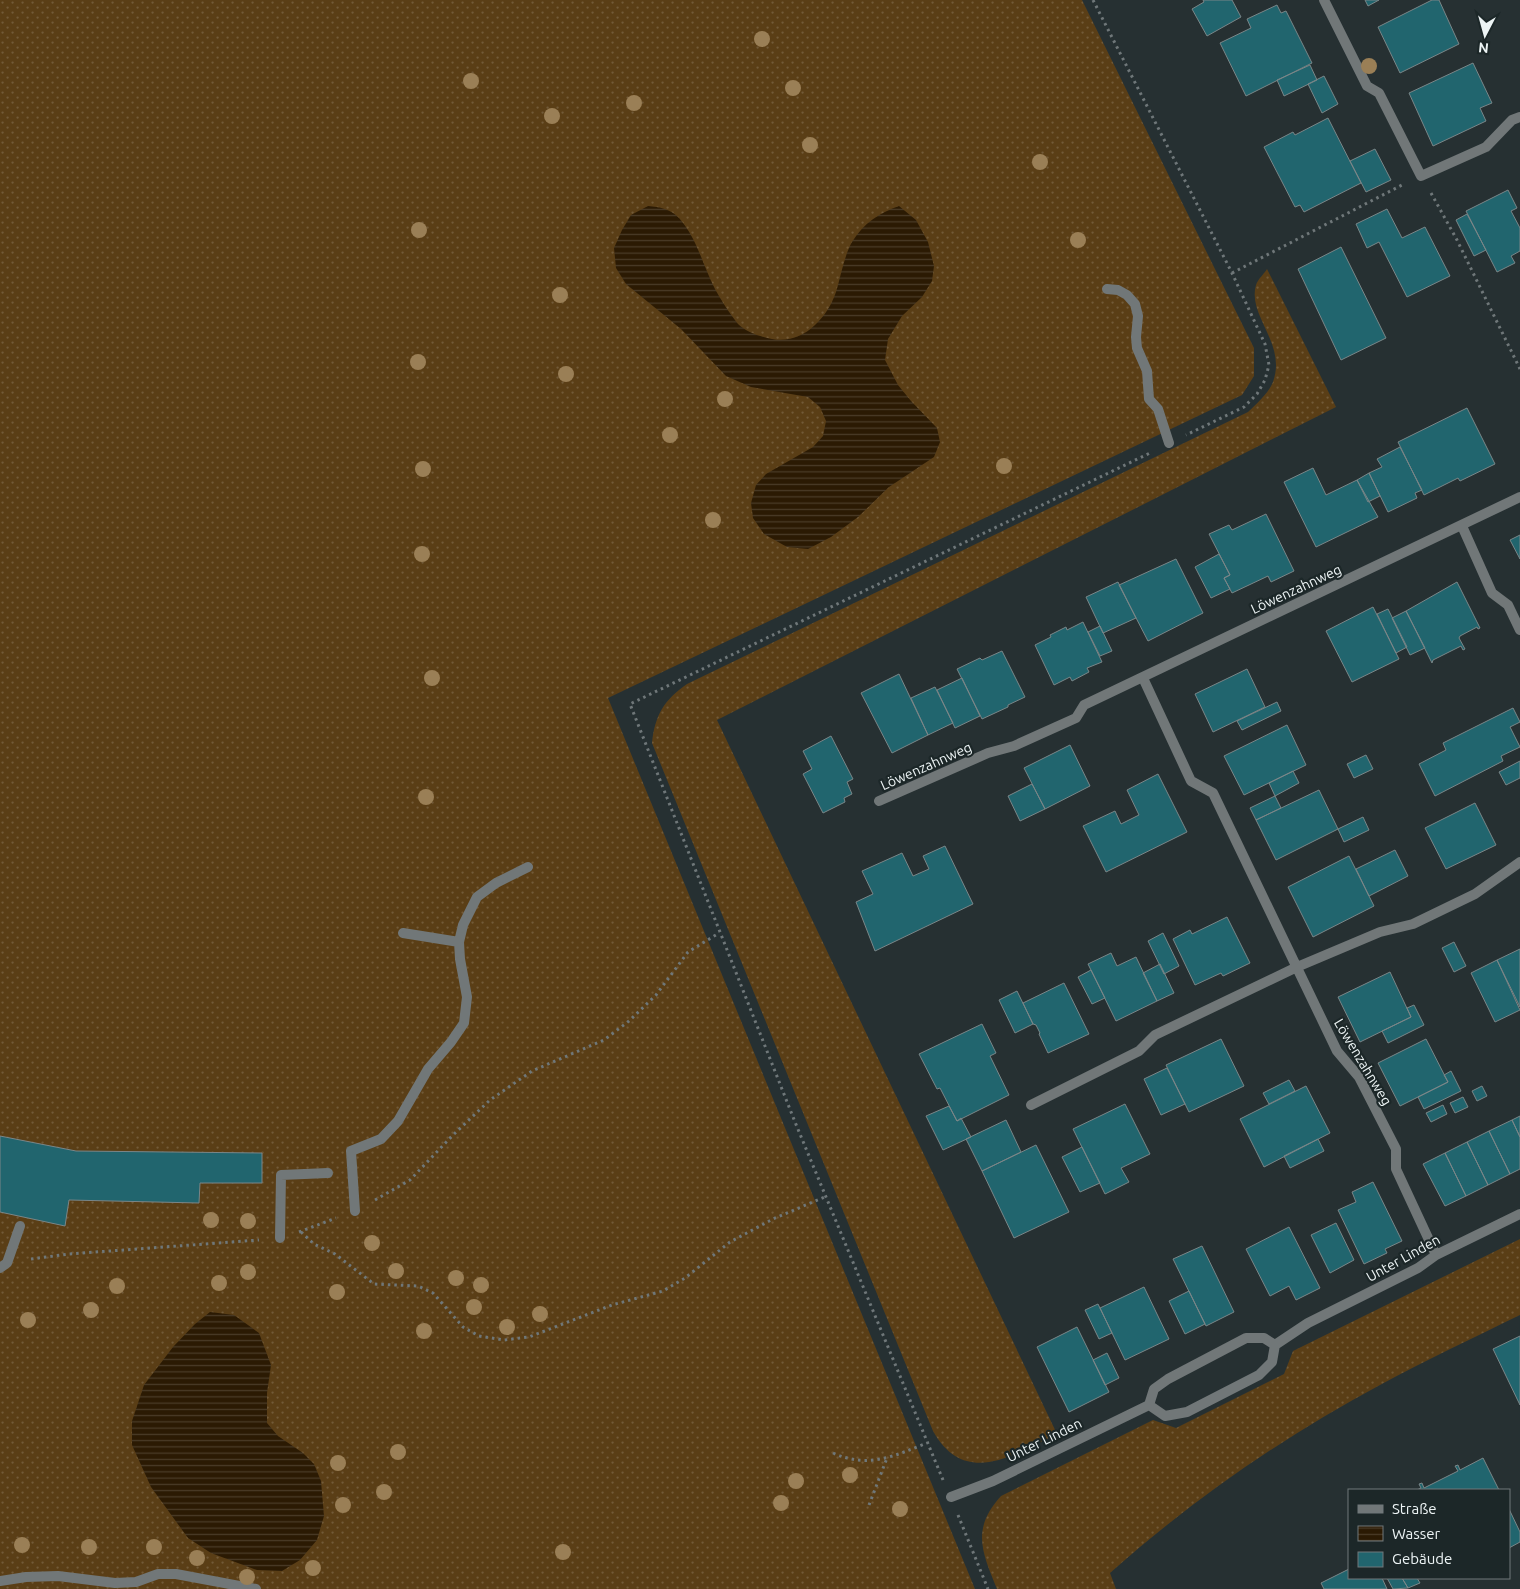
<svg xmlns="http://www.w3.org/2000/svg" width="1520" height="1589" font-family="Ubuntu,sans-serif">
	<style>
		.grass { fill: url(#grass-dots) }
		.water { fill: url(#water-rules) }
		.building { fill: #21656e; stroke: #7a8688 }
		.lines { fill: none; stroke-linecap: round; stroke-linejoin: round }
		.path { stroke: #6f7779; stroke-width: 3; stroke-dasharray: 2.5 4; stroke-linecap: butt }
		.lane { stroke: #717778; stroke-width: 10 }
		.street { stroke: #717778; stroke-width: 10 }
		.tree { fill: #9a7f56 }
		.labels { text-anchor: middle; stroke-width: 4.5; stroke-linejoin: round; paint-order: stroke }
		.street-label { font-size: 14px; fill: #edf4f5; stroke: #1c2728 }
	</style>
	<defs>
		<pattern id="grass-dots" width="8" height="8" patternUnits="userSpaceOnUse" patternTransform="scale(1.25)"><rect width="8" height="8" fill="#5a3e16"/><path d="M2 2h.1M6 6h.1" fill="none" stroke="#725a38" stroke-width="1.8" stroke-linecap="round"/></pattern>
		<pattern id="water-rules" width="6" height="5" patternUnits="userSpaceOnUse" patternTransform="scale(1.25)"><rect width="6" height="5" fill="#2b1a03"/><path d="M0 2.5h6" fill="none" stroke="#4a3c28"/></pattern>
	</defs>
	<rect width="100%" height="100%" fill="#263032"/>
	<!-- grass -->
	<path class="grass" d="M0,0H1082L1254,348V376L1242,395L608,698L975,1589H0Z
		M1267,269L1336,407L717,720L1057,1434C1014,1455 965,1488 933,1431L652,743C655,715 664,700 687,684L1248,412C1257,403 1268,394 1273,382C1287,343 1247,316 1256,285C1258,279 1264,274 1267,269Z
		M1520,1239V1315C1473,1338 1426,1360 1380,1385C1283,1437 1192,1500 1110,1573L1116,1589H997C982,1552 971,1529 1001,1496L1153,1420L1176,1428L1284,1374L1293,1351Z"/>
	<!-- water -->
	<path class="water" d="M648,206C659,207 671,209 679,218C697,238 703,266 715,289C721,300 730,314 738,324C746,332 761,337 772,339C802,345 827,319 836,292C841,276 844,256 852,242C864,223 879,213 899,206L916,220L928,242L934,266L932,281L922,297L902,316L888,339L885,360L898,385L911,401L937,428L940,442L934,457L889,487L858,517L831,537L808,549L787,547L764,534L753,518L751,503L756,485L766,474L813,447L823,436L826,421L820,407L808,397L751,387L726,376L681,329L626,284L616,268L614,248L622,230L631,215Z
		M210,1312L234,1315L259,1333L271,1365L267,1393V1423L278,1436L303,1453L314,1464L321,1481L324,1516L317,1540L300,1560L282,1571L257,1570L211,1553L188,1538L151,1487L132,1445V1421L144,1385L173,1347L195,1324Z"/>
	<!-- building -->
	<path class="building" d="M1203,0H1232L1241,17L1207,36L1192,9L1204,2Z
		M1365,0H1379L1368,6Z
		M1432,0H1439L1459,44L1400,73L1378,27Z
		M1277,5L1281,13L1286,11L1312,63L1246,96L1220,43L1251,28L1247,19Z
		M1473,63L1492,103L1480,108L1486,121L1433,146L1409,93Z
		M1310,65L1317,80L1284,96L1277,80Z
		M1324,76L1338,104L1322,113L1308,84Z
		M1328,118L1361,183L1304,212L1300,205L1295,207L1264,147L1293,132L1295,135Z
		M1375,149L1391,180L1366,192L1350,161Z
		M1508,190L1517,208L1511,211L1520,228V251L1511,256L1515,263L1497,272L1466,211Z
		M1387,209L1402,238L1425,227L1450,276L1407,297L1379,242L1367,248L1356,224Z
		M1467,214L1486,250L1474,256L1456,220Z
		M1341,247L1386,338L1341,360L1298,269Z
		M1467,408L1495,464L1460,481L1458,478L1424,495L1398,442Z
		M1400,447L1422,490L1415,493L1417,498L1388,512L1369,473L1382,467L1377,459Z
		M1313,468L1326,495L1357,480L1378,517L1316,547L1284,482Z
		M1369,473L1380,496L1368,502L1357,480Z
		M1266,514L1294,571L1271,582L1268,576L1232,593L1224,578L1230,575L1209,534L1229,525L1232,530Z
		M1520,535V559L1510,540Z
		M1219,554L1230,575L1224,578L1230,589L1211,598L1195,567Z
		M1176,559L1203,613L1148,641L1119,585Z
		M1118,582L1136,618L1103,633L1086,597Z
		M1457,582L1480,628L1478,629L1477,627L1460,636L1459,638L1465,649L1463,650L1461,646L1433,660L1432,663L1406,611Z
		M1373,607L1399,659L1352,682L1326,631Z
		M1388,609L1407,647L1396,653L1377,614Z
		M1406,611L1425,648L1410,655L1392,618Z
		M1083,622L1102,662L1087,668L1089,672L1072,681L1070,677L1054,685L1035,645L1051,637L1050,635L1066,627L1067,630Z
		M1100,626L1112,651L1100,656L1088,632Z
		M1002,651L1025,697L1008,705V707L982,719L957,669L980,658L982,660Z
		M1247,669L1265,707L1213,732L1195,694Z
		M899,674L928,735L892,753L861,693Z
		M962,678L980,716L955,728L937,690Z
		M935,687L953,723L928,735L911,698Z
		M1277,702L1281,711L1242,730L1237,721Z
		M1513,708L1520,722L1510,727L1520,747L1501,756L1503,761L1435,796L1419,764L1446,750L1443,743Z
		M1287,725L1306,765L1244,795L1224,756Z
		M831,736L853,779L847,782L852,794L844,798L845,802L823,813L803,774L812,769L803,751Z
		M1070,745L1090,786L1045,809L1024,768Z
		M1366,755L1373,769L1354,778L1347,764Z
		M1520,761V778L1506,785L1499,772Z
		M1293,771L1299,783L1275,796L1269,783Z
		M1158,774L1187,832L1106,872L1083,826L1115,811L1121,824L1139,815L1127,790Z
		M1032,784L1045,809L1020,821L1008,796Z
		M1319,790L1338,829L1276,860L1256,820Z
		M1275,796L1281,808L1256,820L1250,808Z
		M1475,803L1496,845L1446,869L1425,828Z
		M1363,817L1369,830L1344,842L1338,829Z
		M945,846L973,904L875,951L856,902L873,894L862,871L902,853L913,876L929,869L923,856Z
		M1395,850L1408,876L1369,896L1356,869Z
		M1349,856L1374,906L1313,937L1288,887Z
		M1227,917L1250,963L1223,976L1221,973L1195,985L1173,939L1190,930L1192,934Z
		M1163,933L1179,966L1164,974L1148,941Z
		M1454,942L1466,966L1454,972L1442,948Z
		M1520,949V1007L1497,960Z
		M1111,953L1117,966L1136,957L1157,1001L1116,1021L1088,964Z
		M1497,960L1520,1010L1495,1022L1471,973Z
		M1160,964L1174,993L1157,1001L1143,973Z
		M1091,970L1105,998L1092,1004L1078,977Z
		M1390,972L1411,1017L1360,1042L1338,997Z
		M1064,983L1089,1034L1048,1053L1039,1034L1040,1033L1036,1025L1033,1024L1023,1003Z
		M1017,991L1033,1024L1015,1033L999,1000Z
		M1414,1005L1424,1025L1388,1043L1382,1031L1411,1017L1407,1008Z
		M982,1024L996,1053L990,1056L1009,1095L957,1121L940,1088L937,1089L919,1054Z
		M1221,1039L1244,1086L1189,1112L1166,1065Z
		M1426,1039L1448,1082L1400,1106L1378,1063Z
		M1167,1068L1185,1104L1161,1115L1144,1079Z
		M1451,1071L1461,1091L1424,1109L1418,1097L1448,1082L1444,1075Z
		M1289,1080L1295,1091L1269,1104L1263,1093Z
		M1306,1086L1330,1133L1264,1167L1240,1119Z
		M1482,1086L1487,1096L1477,1101L1472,1091Z
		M1463,1097L1468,1107L1455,1113L1450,1103Z
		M1125,1104L1150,1154L1121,1168L1129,1182L1105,1194L1073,1129Z
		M1443,1105L1447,1114L1431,1122L1426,1113Z
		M949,1106L957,1121L961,1118L971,1137L943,1150L926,1116Z
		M1520,1116V1137L1512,1120Z
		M1006,1120L1021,1152L982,1171L966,1139Z
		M1512,1120L1520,1137V1169L1510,1174L1489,1131Z
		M1489,1131L1510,1174L1488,1185L1467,1142Z
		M0,1136L76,1151L262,1153V1183H200L199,1203L69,1200L65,1226L0,1212Z
		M1318,1139L1324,1151L1290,1168L1284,1156Z
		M1467,1142L1488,1185L1466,1196L1445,1153Z
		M1036,1145L1069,1212L1014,1238L982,1171Z
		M1082,1147L1100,1183L1080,1192L1062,1157Z
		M1445,1153L1466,1196L1445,1206L1423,1164Z
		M1373,1182L1402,1241L1385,1249L1387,1253L1364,1264L1338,1210L1356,1202L1352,1192Z
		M1336,1223L1354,1260L1330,1273L1311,1235Z
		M1289,1227L1320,1288L1296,1300L1289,1286L1270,1296L1246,1249Z
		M1202,1246L1234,1312L1206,1326L1173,1259Z
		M1144,1287L1169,1339L1125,1360L1100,1308Z
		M1189,1291L1205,1324L1185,1334L1169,1301Z
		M1098,1304L1112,1333L1099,1339L1085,1310Z
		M1077,1327L1109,1392L1069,1412L1037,1347Z
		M1520,1336V1405L1493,1349Z
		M1107,1353L1119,1378L1105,1385L1093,1360Z
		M1483,1458L1499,1490H1417L1421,1488L1419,1484L1422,1483L1424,1488L1458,1471L1455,1466L1458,1465L1460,1470Z
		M1509,1509L1520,1532V1542L1509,1548Z
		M1349,1569V1578H1382L1387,1589H1324L1321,1583Z
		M1387,1578H1402L1408,1588L1393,1589Z
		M1402,1578H1417L1420,1583L1408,1588Z"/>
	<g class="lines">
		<!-- path -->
		<path class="path" d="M1093,0L1232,273L1265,344L1269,365L1265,380L1257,394L1244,407L1186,435
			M1431,193L1457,240L1520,369
			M1232,273L1402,185
			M375,1200L410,1180L453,1135L490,1100L532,1071L604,1040L629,1021L656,995L688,952L719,933
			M299,1232L336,1218
			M301,1232L314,1244L335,1254L374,1284L418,1286L433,1293L463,1327L479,1336L504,1340L529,1337L612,1305L663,1291L685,1278L730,1242L773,1219L827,1196
			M31,1259L69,1254L259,1240
			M833,1453C868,1469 894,1456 927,1443
			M943,1480L795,1122L630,704L1152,452
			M869,1505L887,1458
			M958,1515L988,1589"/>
		<!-- lane -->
		<path class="lane" d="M1107,289L1118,290L1127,295L1135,304L1138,316L1136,337L1137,348L1147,371L1149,399L1158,409L1169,443
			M403,933L459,942
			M355,1211L351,1151L381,1139L398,1121L428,1069L451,1042L464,1023L467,997L460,959L459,942L463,925L477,897L496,883L528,867
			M280,1238L281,1175L328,1173
			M0,1268L7,1263L20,1226
			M0,1581L26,1577L58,1576L115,1583L136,1582L158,1574H176L256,1589"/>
		<!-- street -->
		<path class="street" d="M1324,0L1367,86L1379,93L1421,176L1486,147L1512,120L1520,117
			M1462,526L1492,593L1508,605L1520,630
			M1143,678L1191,781L1213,793L1337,1051L1359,1077L1396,1149V1169L1436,1255
			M879,801L988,753L1014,746L1076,718L1084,705L1520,497
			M1031,1105L1139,1051L1155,1035L1297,967L1380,932L1413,924L1475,894L1520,862
			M1149,1405L1165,1416L1187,1412L1259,1375L1272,1362L1275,1345
			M951,1497L993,1481L1149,1405L1154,1389L1168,1379L1246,1338H1264L1275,1345L1308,1323L1418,1268L1436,1255L1520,1214"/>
	</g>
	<!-- trees -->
	<g class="tree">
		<circle cx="762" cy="39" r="8"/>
		<circle cx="1369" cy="66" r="8"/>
		<circle cx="471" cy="81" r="8"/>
		<circle cx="793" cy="88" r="8"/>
		<circle cx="634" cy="103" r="8"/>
		<circle cx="552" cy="116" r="8"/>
		<circle cx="810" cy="145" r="8"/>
		<circle cx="1040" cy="162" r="8"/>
		<circle cx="419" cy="230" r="8"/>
		<circle cx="1078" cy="240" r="8"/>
		<circle cx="560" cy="295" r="8"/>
		<circle cx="418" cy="362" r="8"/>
		<circle cx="566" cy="374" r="8"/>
		<circle cx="725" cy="399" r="8"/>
		<circle cx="670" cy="435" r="8"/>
		<circle cx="1004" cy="466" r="8"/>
		<circle cx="423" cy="469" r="8"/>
		<circle cx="713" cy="520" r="8"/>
		<circle cx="422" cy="554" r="8"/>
		<circle cx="432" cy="678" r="8"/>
		<circle cx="426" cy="797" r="8"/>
		<circle cx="211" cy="1220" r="8"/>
		<circle cx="248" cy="1221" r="8"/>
		<circle cx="372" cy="1243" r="8"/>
		<circle cx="396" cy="1271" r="8"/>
		<circle cx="248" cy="1272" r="8"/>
		<circle cx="456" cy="1278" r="8"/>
		<circle cx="219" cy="1283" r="8"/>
		<circle cx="481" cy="1285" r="8"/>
		<circle cx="117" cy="1286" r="8"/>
		<circle cx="337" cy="1292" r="8"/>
		<circle cx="474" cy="1307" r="8"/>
		<circle cx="91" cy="1310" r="8"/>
		<circle cx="540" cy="1314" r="8"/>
		<circle cx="28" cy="1320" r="8"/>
		<circle cx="507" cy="1327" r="8"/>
		<circle cx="424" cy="1331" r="8"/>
		<circle cx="398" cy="1452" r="8"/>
		<circle cx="338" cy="1463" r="8"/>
		<circle cx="850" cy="1475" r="8"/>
		<circle cx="796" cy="1481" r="8"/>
		<circle cx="384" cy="1492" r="8"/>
		<circle cx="781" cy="1503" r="8"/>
		<circle cx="343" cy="1505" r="8"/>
		<circle cx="900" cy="1509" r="8"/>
		<circle cx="22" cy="1545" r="8"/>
		<circle cx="89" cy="1547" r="8"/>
		<circle cx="154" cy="1547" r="8"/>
		<circle cx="563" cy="1552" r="8"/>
		<circle cx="197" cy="1558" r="8"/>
		<circle cx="313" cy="1568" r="8"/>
		<circle cx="247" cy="1577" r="8"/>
	</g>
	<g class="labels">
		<!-- street labels -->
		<g class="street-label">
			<text transform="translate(1296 589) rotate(-25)" y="5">Löwenzahnweg</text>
			<text transform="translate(926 766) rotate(-24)" y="5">Löwenzahnweg</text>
			<text transform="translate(1363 1062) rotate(59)" y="5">Löwenzahnweg</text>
			<text transform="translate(1403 1258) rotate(-29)" y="5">Unter Linden</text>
			<text transform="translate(1044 1440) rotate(-26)" y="5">Unter Linden</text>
		</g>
	</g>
	<!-- legend -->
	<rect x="1348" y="1489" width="162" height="90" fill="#1c2728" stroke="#70797a"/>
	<rect x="1358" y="1505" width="25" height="8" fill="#717778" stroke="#70797a"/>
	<text x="1392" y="1514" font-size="15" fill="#edf4f5">Straße</text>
	<rect x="1358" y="1526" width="25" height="15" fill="url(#water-rules)" stroke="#70797a"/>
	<text x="1392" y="1539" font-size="15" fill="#edf4f5">Wasser</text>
	<rect x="1358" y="1552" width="25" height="15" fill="#21656e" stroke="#70797a"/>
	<text x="1392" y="1564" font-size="15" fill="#edf4f5">Gebäude</text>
	<!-- north arrow -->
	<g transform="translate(1485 35) rotate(186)" stroke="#1c2728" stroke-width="4" paint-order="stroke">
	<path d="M0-4L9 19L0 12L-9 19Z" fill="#edf4f5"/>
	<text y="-8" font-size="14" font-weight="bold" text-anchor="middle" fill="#edf4f5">N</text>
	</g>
</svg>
